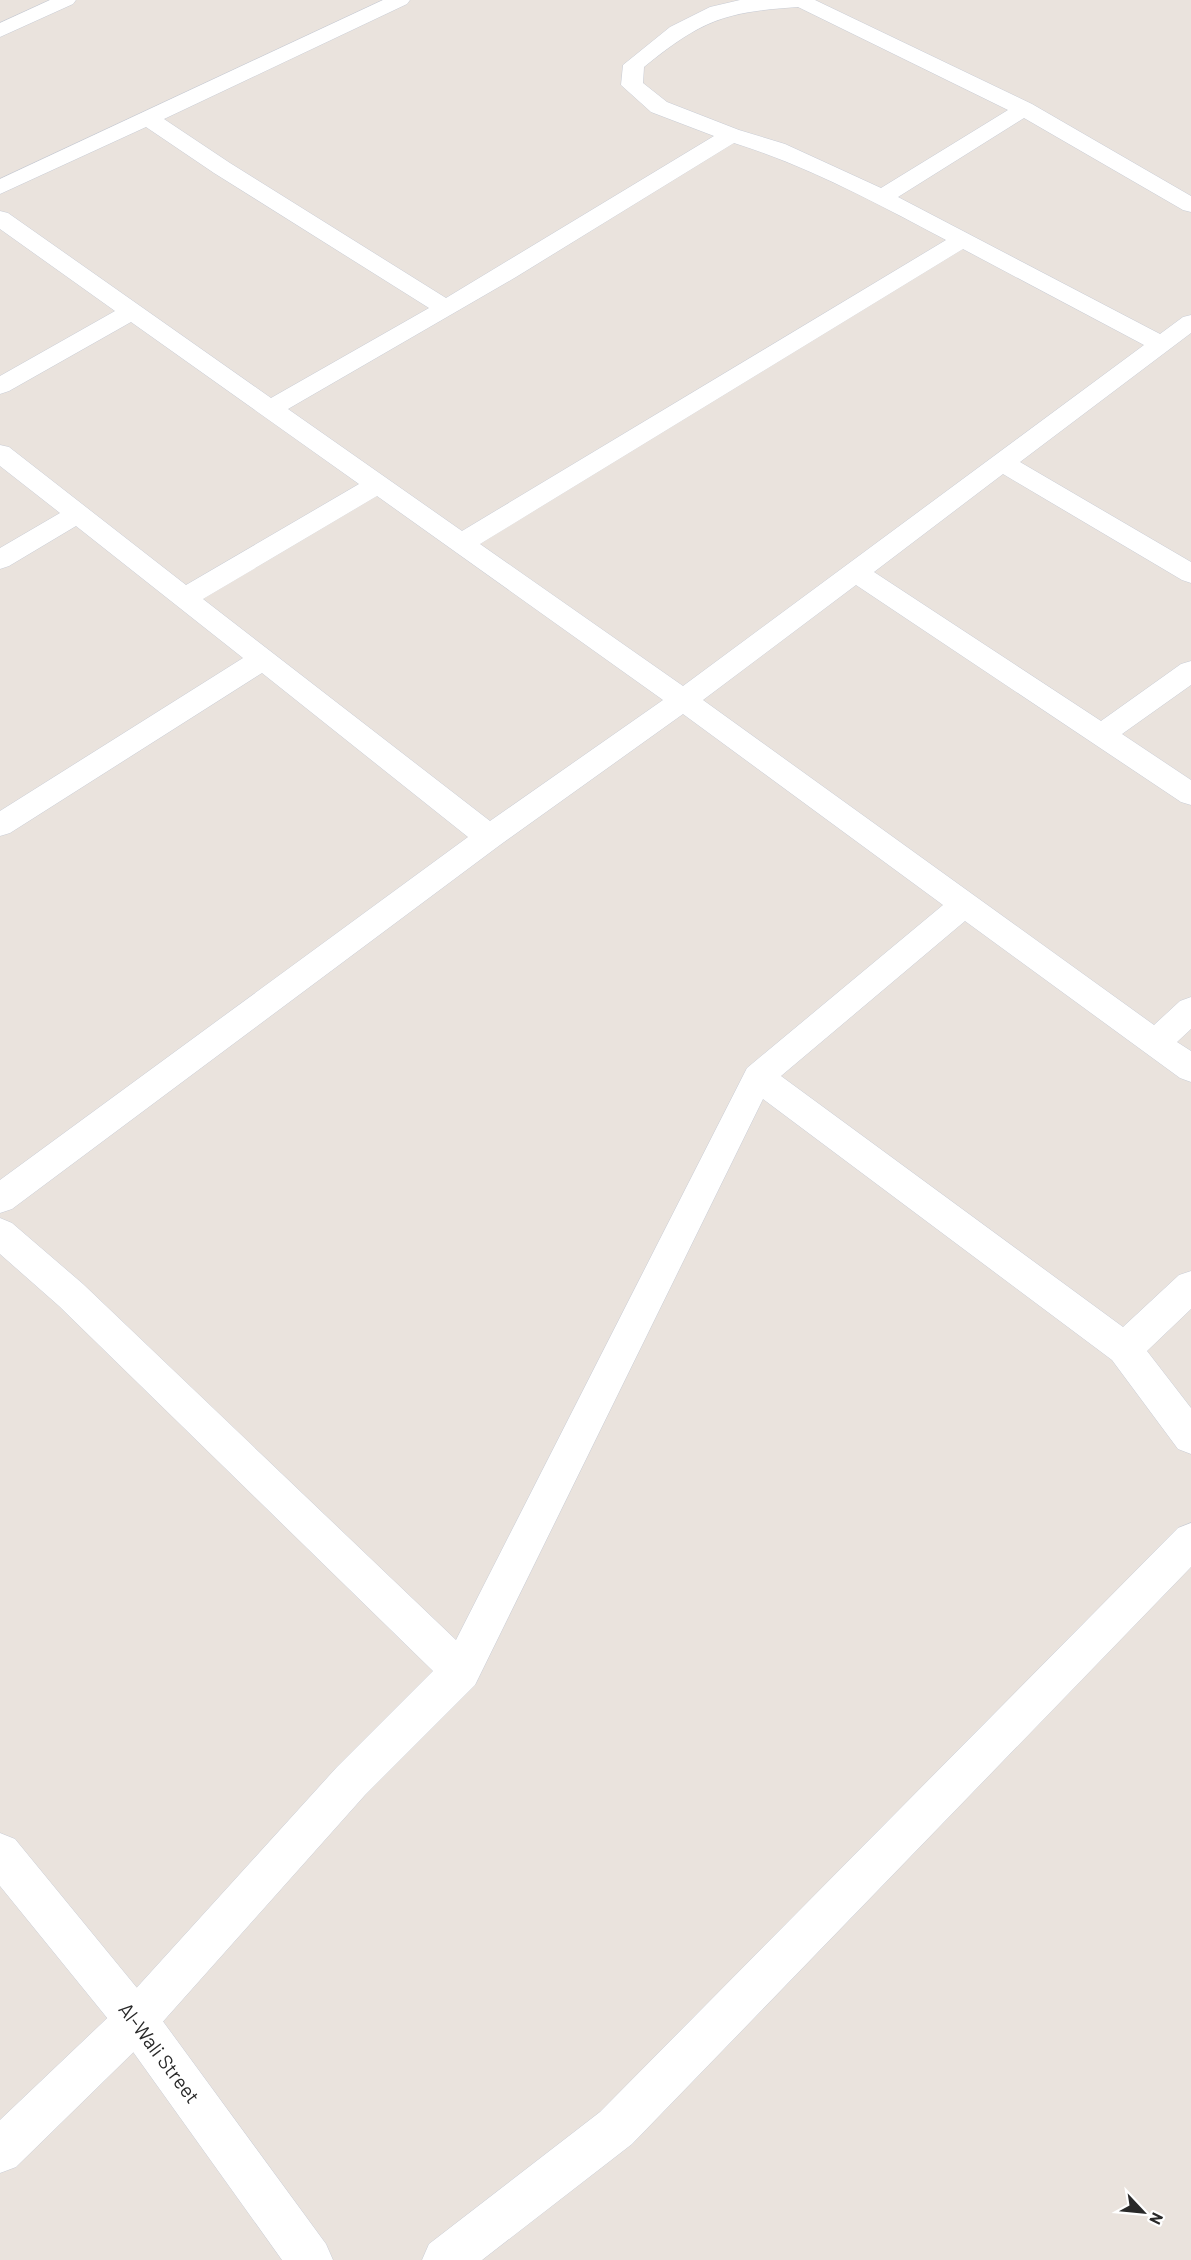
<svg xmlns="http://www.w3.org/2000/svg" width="1191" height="2260" font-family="Barlow,sans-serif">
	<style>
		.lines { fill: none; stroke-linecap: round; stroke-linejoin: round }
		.street-casing { stroke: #c8ccd5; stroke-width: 1 }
		.secondary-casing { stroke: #c8ccd5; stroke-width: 1 }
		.street { fill: #fff; fill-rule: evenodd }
		.secondary { fill: #fff; fill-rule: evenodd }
		.labels { text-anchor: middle; stroke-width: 5; stroke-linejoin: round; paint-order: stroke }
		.near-street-label { font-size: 20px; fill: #292929; stroke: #fff }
	</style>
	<rect width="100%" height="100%" fill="#eae3dd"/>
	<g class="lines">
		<defs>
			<path id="street" d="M50,0H76L73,4L0,37V23Z
				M383,0H410L407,4L164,119L230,163L446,298L714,136L651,112L621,85L623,65L670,27L710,7L740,0H815L1032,104L1191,196V212L1183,210L1024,118L898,197L1160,334L1183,317L1191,315V333L1020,462L1191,562V583L1182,580L1003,474L874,572L1101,721L1181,664L1191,661V685L1122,734L1191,780V805L1181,802L856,585L703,700L1154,1025L1180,1001L1191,997V1029L1177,1042L1191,1051V1082L1180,1078L965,921L781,1076L1123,1327L1179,1275L1191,1271V1309L1147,1351L1191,1408V1454L1178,1449L1112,1360L763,1099L475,1685L365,1795L151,2035L16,2167L0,2173V2120L121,2005L337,1767L433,1671L59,1306L0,1254V1218L12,1223L83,1284L456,1640L747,1068L943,905L683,714L500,845L12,1209L0,1213V1180L468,837L262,673L10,833L0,836V811L243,658L76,526L9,566L0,569V548L60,513L0,466V445L9,447L186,585L359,484L131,322L9,391L0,394V376L115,311L0,229V211L8,213L271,398L429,308L214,173L146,127L0,194V179ZM798,7L1008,110L881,188L785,144L739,130L667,102L643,83L644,67C702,20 724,12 798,7ZM734,143C808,166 878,204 946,240L462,531L288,409L516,277ZM963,249L1144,345L683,686L480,544ZM377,496L663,700L490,821L203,599Z
				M1191,1523V1567L632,2144L482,2260H422L429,2244L600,2112L1178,1528Z"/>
			<path id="secondary" d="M0,1833L15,1839L151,2005L326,2244L333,2260H282L121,2035L0,1886Z"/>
		</defs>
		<!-- street casing -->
		<use href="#street" class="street-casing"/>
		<!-- secondary casing -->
		<use href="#secondary" class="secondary-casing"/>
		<!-- street -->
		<use href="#street" class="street"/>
		<!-- secondary -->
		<use href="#secondary" class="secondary"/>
	</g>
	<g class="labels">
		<!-- near-street labels -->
		<g class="near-street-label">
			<text transform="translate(159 2053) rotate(53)" y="7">Al-Wali Street</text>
		</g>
	</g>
	<!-- north arrow -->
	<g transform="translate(1143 2212) rotate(116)" stroke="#ffffff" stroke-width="4.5" paint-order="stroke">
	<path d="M0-4.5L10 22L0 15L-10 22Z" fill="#292929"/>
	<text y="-9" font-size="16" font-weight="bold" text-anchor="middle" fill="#292929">N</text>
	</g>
</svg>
